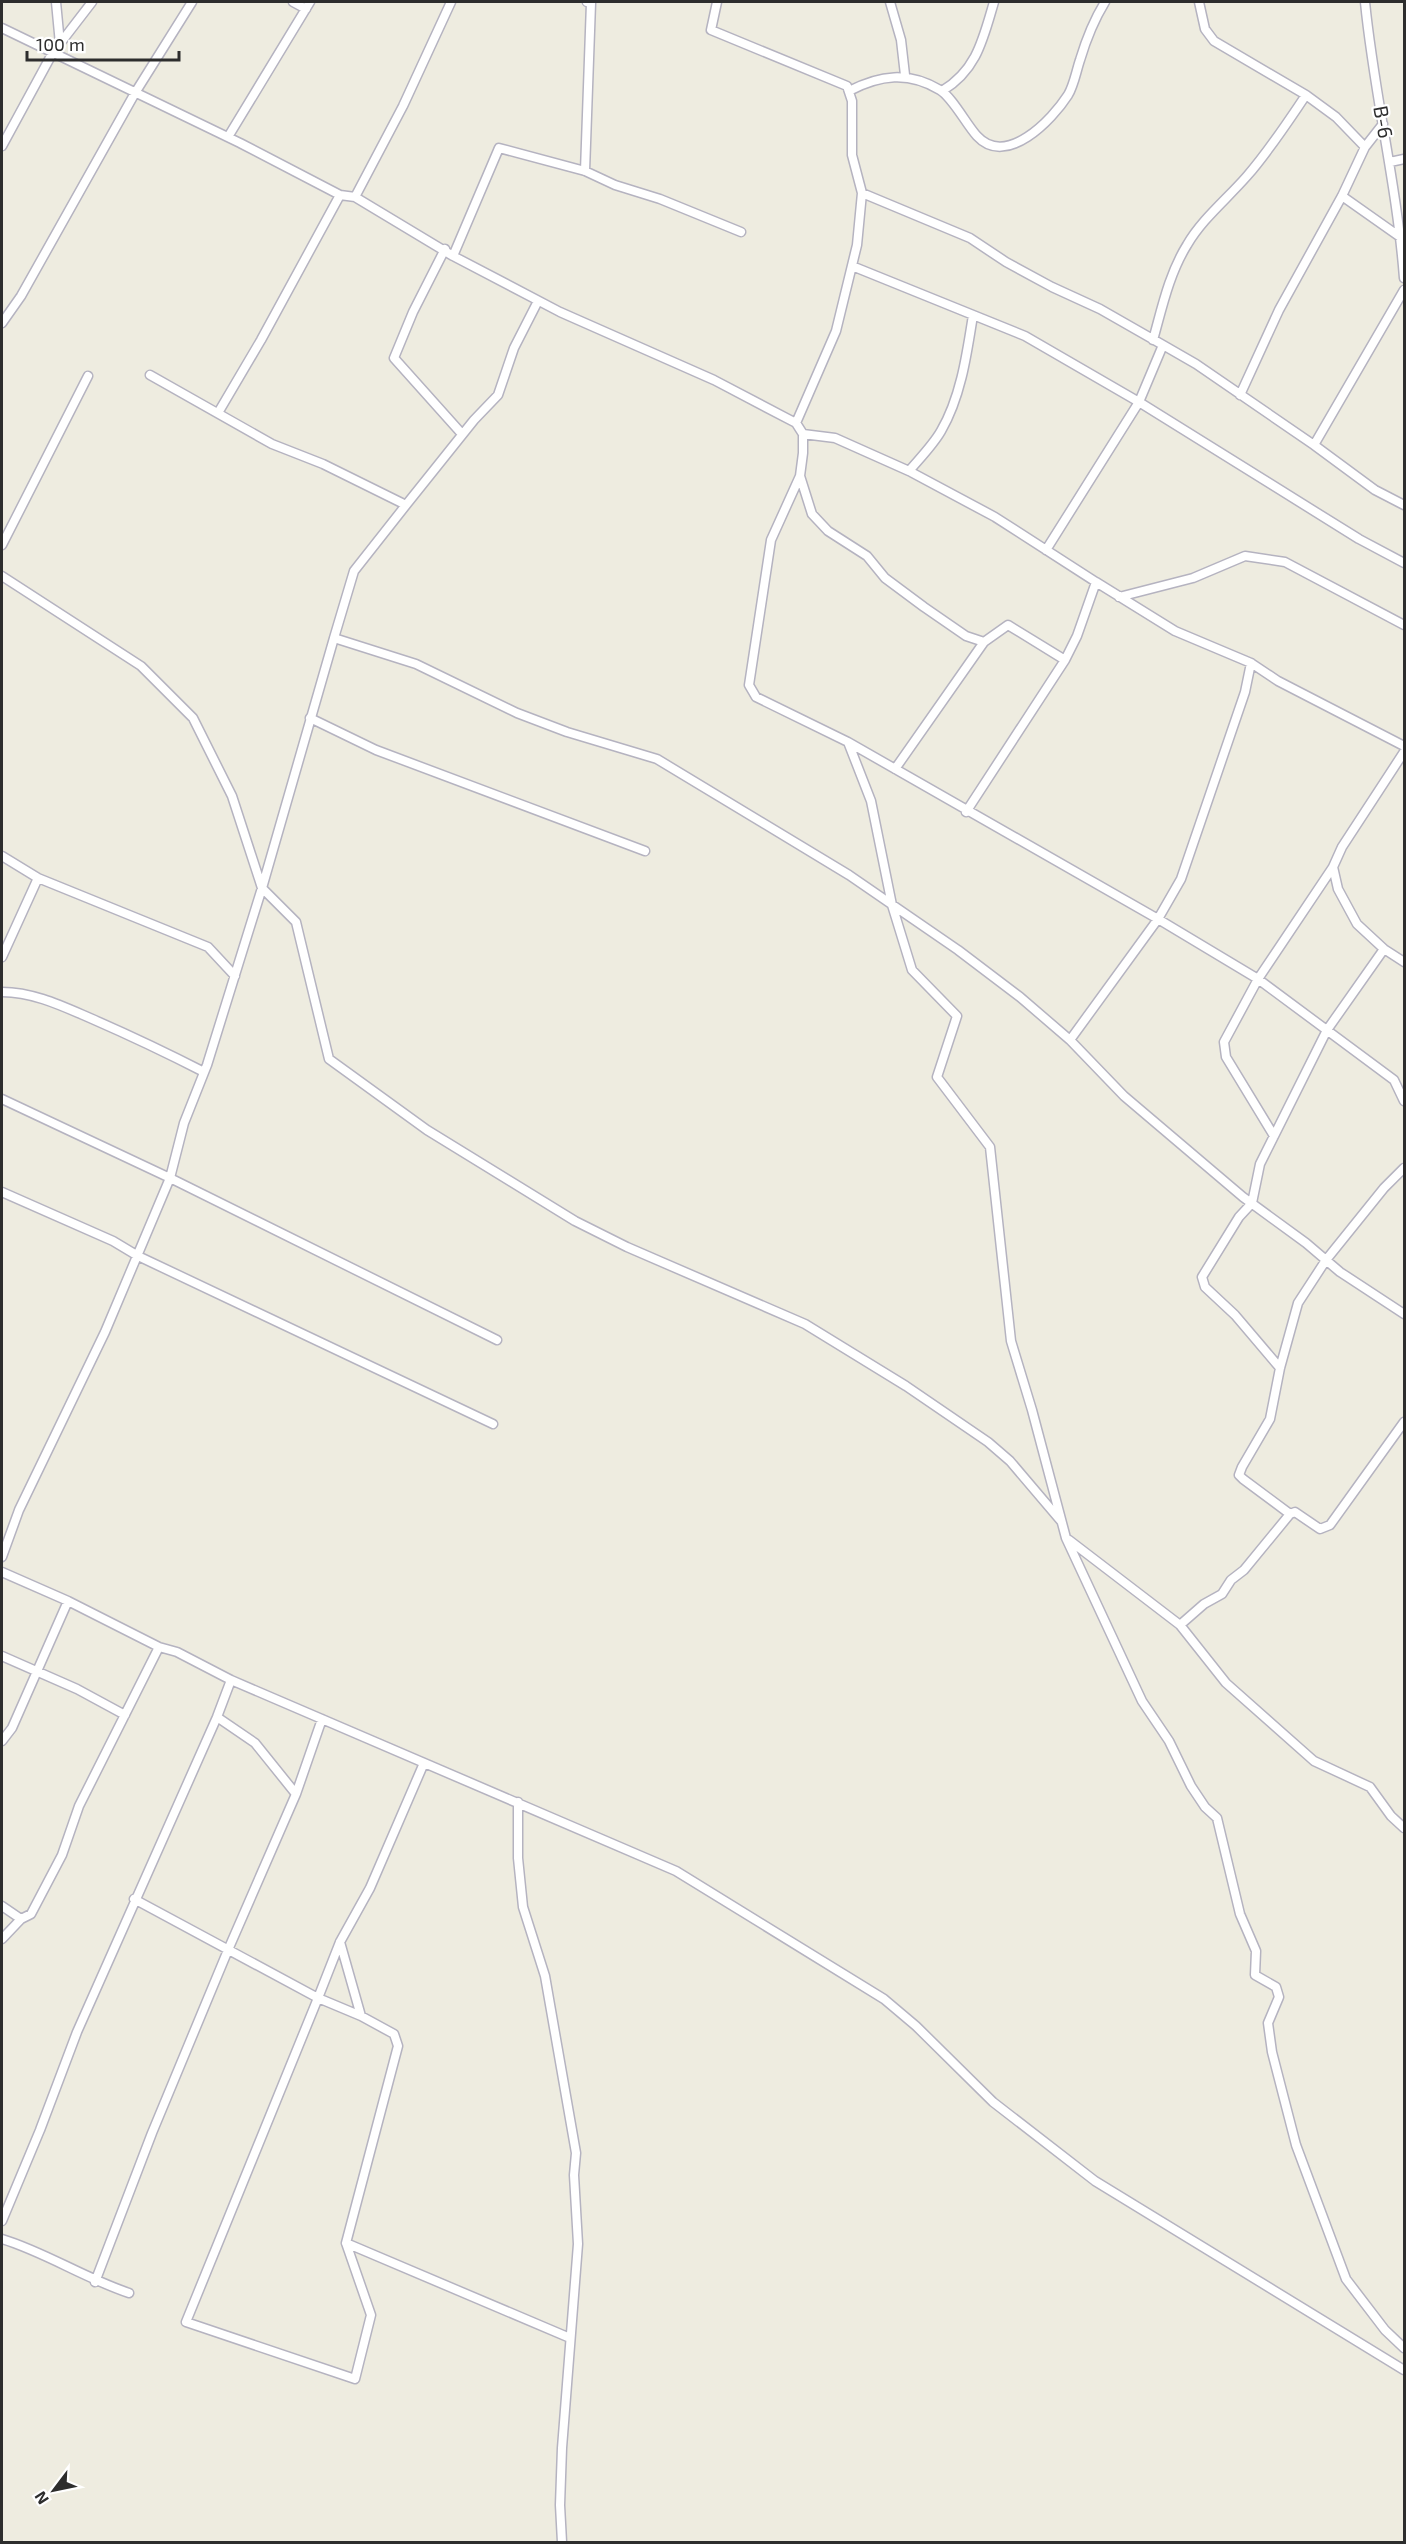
<svg xmlns="http://www.w3.org/2000/svg" width="1406" height="2544" font-family="'Exo 2',sans-serif">
	<style>
		.lines { fill: none; stroke-linecap: round; stroke-linejoin: round }
		.minor-casing { stroke: #b5b3c0; stroke-width: 11 }
		.minor { stroke: #fff; stroke-width: 8 }
		.labels { text-anchor: middle; stroke-width: 4.5; stroke-linejoin: round; paint-order: stroke }
		.street-label { font-size: 20px; fill: #2d2d2d; stroke: #fff }
	</style>
	<rect width="100%" height="100%" fill="#eeece0"/>
	<g class="lines">
		<defs>
			<path id="minor" d="M56,2L60,44
				M293,2L306,9
				M717,2L711,30L847,86L852,101V155L862,193L857,245L836,331L796,423
				M890,2L901,40L905,75
				M1199,2L1205,29L1214,41L1306,95L1336,117L1365,147
				M1365,2C1374,94 1397,185 1404,278
				M2,28L240,143L340,195L355,197L453,256L560,312L714,380L796,423L803,434V453L800,476L771,540L749,685L756,697L848,742L871,801L892,905L912,970L957,1016L937,1077L990,1147L1011,1341L1032,1410L1066,1538L1142,1701L1169,1741L1191,1786L1205,1807L1217,1818L1240,1914L1256,1951L1255,1975L1276,1987L1279,1997L1268,2023L1272,2052L1296,2145L1346,2279L1385,2330L1404,2348
				M849,91C880,75 908,71 940,90C953,98 966,124 977,136C1006,168 1052,120 1068,95C1074,85 1076,72 1080,60C1086,40 1094,20 1105,2
				M942,91C977,70 983,39 994,2
				M228,137L310,2
				M2,146L52,54L92,2
				M1390,162L1404,159
				M585,171L591,3L587,2
				M862,193L970,238L1006,262L1052,287L1100,309L1163,345L1196,364L1314,445L1375,490L1404,505
				M1342,196L1403,239
				M355,197L403,106L451,2
				M445,249L413,312L394,358L462,434
				M453,256L499,148L585,171L615,185L660,199L741,232
				M852,266L1025,336L1139,402L1359,539L1404,563
				M2,323L21,296L135,93L192,2
				M1153,340C1162,308 1169,274 1187,245C1202,219 1227,199 1247,176C1269,151 1287,123 1306,95
				M150,375L272,444L323,464L406,505L354,571L334,638L416,664L517,713L567,732L657,759L849,875L958,950L1020,997L1070,1040L1124,1096L1243,1197L1306,1243L1340,1272L1404,1314
				M1240,395L1279,310L1342,196L1365,147L1383,124
				M218,413L261,340L340,195
				M803,434L835,438L909,471L995,517L1096,582L1077,636L1065,660L966,812
				M1314,445L1404,290
				M909,471C920,458 933,445 941,431C961,397 967,353 973,315
				M800,476L812,514L828,531L867,556L885,578L924,607L966,636L984,642L1008,625L1065,660
				M406,505L474,420L498,395L514,348L538,301
				M2,545L88,376
				M1046,550L1139,402L1163,345
				M2,576L141,666L193,718L232,796L262,888L296,922L329,1059L427,1130L575,1221L627,1247L805,1324L906,1386L988,1442L1010,1461L1061,1521
				M1096,582L1175,631L1251,663L1278,681L1404,746
				M1119,597L1193,578L1245,556L1285,562L1404,625
				M310,718L376,750L645,851
				M848,742L1158,919L1258,979L1394,1080L1404,1101
				M1404,752L1342,847L1333,867L1338,889L1357,924L1384,949L1404,962
				M895,769L984,642
				M2,856L38,878L208,947L235,976
				M2,957L38,878
				M2,992C33,992 62,1006 90,1018C129,1035 167,1053 204,1072
				M1070,1040L1158,919L1181,879L1245,692L1251,663
				M2,1099L170,1178L497,1340
				M1274,1136L1226,1057L1224,1042L1258,979L1333,867
				M2,1192L113,1241L138,1256L493,1424
				M1280,1368L1235,1315L1205,1287L1202,1277L1239,1217L1252,1203L1260,1164L1327,1030L1384,949
				M1290,1514L1243,1479L1239,1475L1242,1467L1270,1419L1280,1368L1298,1303L1326,1260L1384,1188L1404,1168
				M1069,1540L1180,1625L1226,1683L1314,1761L1370,1787L1391,1816L1404,1828
				M2,1557L19,1510L105,1332L170,1178L184,1123L207,1065L262,888L334,638
				M2,1572L68,1601L159,1647L177,1652L231,1680L676,1871L884,1999L916,2026L993,2102L1095,2181L1404,2370
				M1180,1625L1204,1604L1222,1594L1231,1580L1244,1570L1290,1514L1295,1512L1320,1529L1330,1525L1404,1422
				M2,1656L77,1689L125,1715
				M2,1741L12,1728L68,1601
				M296,1794L322,1719
				M518,1802V1858L523,1907L545,1976L576,2153L574,2175L578,2244L562,2448L560,2505L562,2542
				M134,1899L318,1998L186,2322L355,2379L371,2315L346,2243L398,2046L394,2034L361,2016L318,1998L340,1942L370,1888L424,1763
				M2,1906L21,1919
				M2,1939L21,1919L31,1914L62,1855L79,1806L159,1647
				M340,1942L361,2016
				M2,2221L40,2130L77,2032L217,1717L231,1680
				M2,2239C45,2252 84,2278 129,2293
				M346,2243L570,2338
				M95,2282L152,2133L228,1950L296,1794L255,1743L217,1717"/>
		</defs>
		<!-- minor casing -->
		<use href="#minor" class="minor-casing"/>
		<!-- minor -->
		<use href="#minor" class="minor"/>
	</g>
	<g class="labels">
		<!-- street labels -->
		<g class="street-label">
			<text transform="translate(1383 122) rotate(80)" y="7">B-6</text>
		</g>
	</g>
	<!-- border -->
	<rect width="1406" height="2544" fill="none" stroke="#2d2d2d" stroke-width="6"/>
	<!-- north arrow -->
	<g transform="translate(54 2490) rotate(238)" stroke="#ffffff" stroke-width="4.5" paint-order="stroke">
	<path d="M0-4.5L10 22L0 15L-10 22Z" fill="#2d2d2d"/>
	<text y="-9" font-size="16" font-weight="bold" text-anchor="middle" fill="#2d2d2d">N</text>
	</g>
	<!-- scale -->
	<path d="M27 51v9h152v-9" fill="none" stroke="#2d2d2d" stroke-width="3"/>
	<text x="36" y="51" font-size="18" fill="#2d2d2d" stroke="#ffffff" stroke-width="4.5" paint-order="stroke">100 m</text>
</svg>
